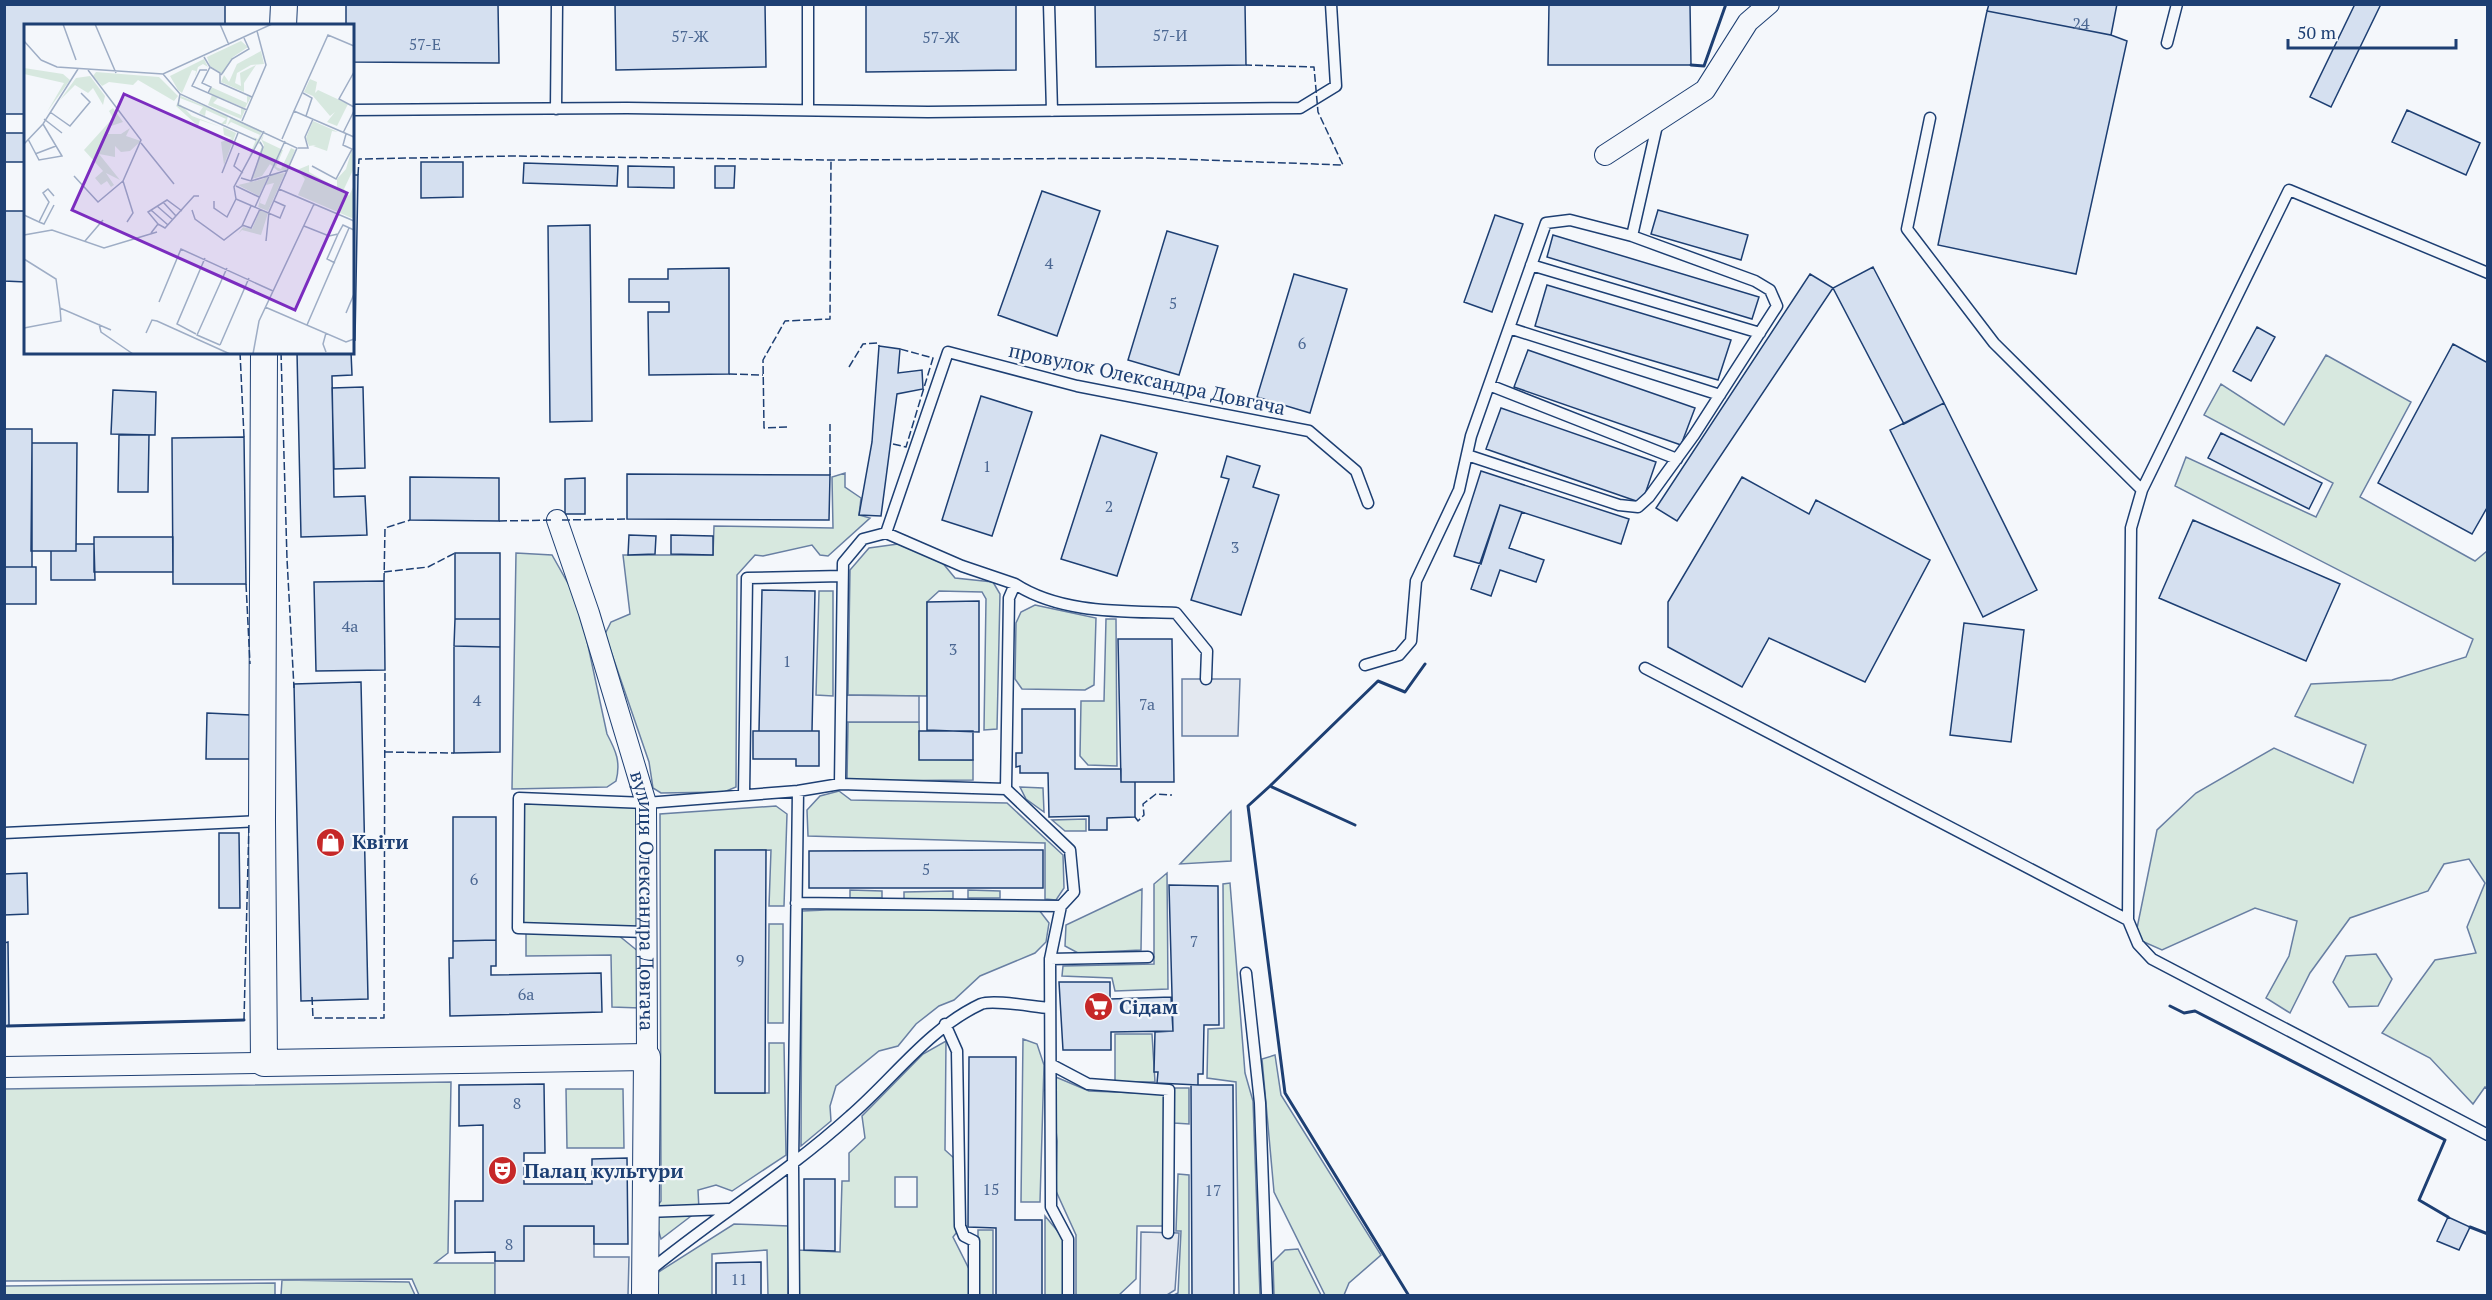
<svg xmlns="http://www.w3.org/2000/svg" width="2492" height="1300" font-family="'PT Serif',serif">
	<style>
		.green { fill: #d7e8df; stroke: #687fa3; stroke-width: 1.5; fill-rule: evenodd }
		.parking { fill: #e3e8f0; stroke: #687fa3; stroke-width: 1.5 }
		.building { fill: #d5e0f0; stroke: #1d3f73; stroke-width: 1.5 }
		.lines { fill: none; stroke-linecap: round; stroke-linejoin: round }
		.service-casing { stroke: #1d3f73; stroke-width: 13 }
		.minor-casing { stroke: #1d3f73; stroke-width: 22 }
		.tertiary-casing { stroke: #1d3f73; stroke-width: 28 }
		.service { stroke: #f4f7fb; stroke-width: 10 }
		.minor { stroke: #f4f7fb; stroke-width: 20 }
		.tertiary { stroke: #f4f7fb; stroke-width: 26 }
		.fence { stroke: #1d3f73; stroke-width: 1.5; stroke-dasharray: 8 3; stroke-linecap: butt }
		.wall { stroke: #1d3f73; stroke-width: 3 }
		.labels { text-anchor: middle; stroke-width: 4.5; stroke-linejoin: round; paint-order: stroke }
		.number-label { font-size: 16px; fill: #4b6792 }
		.street-label { font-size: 20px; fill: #1d3f73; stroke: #f4f7fb }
		.poi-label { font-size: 20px; font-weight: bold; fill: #1d3f73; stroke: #f4f7fb; text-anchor: start }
		.inset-road { fill: none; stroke: #9eadc5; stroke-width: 1.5 }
		.view { fill: #7b2cbf; fill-opacity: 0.15; stroke: #7b2cbf; stroke-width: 3 }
		.inset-edge { fill: none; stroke: #1d3f73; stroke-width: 3 }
	</style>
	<rect width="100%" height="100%" fill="#f4f7fb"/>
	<!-- green -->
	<path class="green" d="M2326,355L2411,402L2360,497L2475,561L2487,551V1088L2485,1087L2473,1104L2430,1058L2382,1033L2435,960L2476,953L2467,927L2485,883L2469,859L2444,864L2428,891L2350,918L2310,973L2290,1013L2266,998L2289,956L2297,921L2255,908L2162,950L2135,938L2157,830L2196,793L2274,748L2353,783L2366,745L2295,716L2311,684L2392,680L2466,657L2473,639L2175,486L2186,457L2316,517L2333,483L2204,415L2221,384L2284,425Z
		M845,473V487L861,498L859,515L870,518L828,556L820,555L812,545L763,556L755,555L737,575L736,787L724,792L661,793L653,788L649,762L605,634L611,622L630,614L623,555H713L714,526L833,528L832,477Z
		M898,544L941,561L955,578L993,582L1000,594L997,729L984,730L986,599L982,592L939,591L927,602V696L848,695L850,570L869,548Z
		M516,553L552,555L574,594L581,613L607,734C616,751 621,762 616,781L607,787L512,789Z
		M819,591H833V696L816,695Z
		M1035,605L1096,618L1094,685L1085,690L1022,689L1015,679L1016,623L1021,612Z
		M1106,619H1116L1117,766L1088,765L1080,756L1081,701H1104Z
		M848,722H919L920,759L973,760V780L847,781Z
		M1020,787L1043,788L1044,812L1026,799Z
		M839,791L851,800L1007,803L1063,855L1064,888L1056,900L1045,899V843L808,836L807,810L820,796Z
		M519,798L646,803V932L518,928Z
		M776,806L787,814L784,906H769L771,850L715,851V1093H769V1043H784L786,1155L732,1191L716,1185L698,1190L699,1210L661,1239L653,1212L661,1201L660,814Z
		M1231,811V861L1180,864Z
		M1086,819V831H1065L1052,820Z
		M1167,873L1168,989L1115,991L1112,978L1062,976L1063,966L1154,964V884Z
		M1230,883L1245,1073L1253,1101L1260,1295H1239L1236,1082L1207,1078L1208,1029L1224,1028L1223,884Z
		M1142,889L1141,950L1078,953L1065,946L1066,925Z
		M850,890L882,891V898H850Z
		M968,890L1000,891V898H968Z
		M953,891V899H904V892Z
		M826,910H1039L1049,923L1046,942L1035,953L980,976L954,1000L939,1006L916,1024L898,1046L879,1051L836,1086L830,1106L831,1121L801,1146L802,911Z
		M769,924H783V1023H768Z
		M526,933L618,935L639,952L640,1008L612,1007L611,955L526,956Z
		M2376,954L2392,979L2378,1006L2349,1007L2333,982L2346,956Z
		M1115,1034H1152L1155,1082H1115Z
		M1023,1039L1037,1044L1044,1065L1040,1202H1021Z
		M946,1041L945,1150L955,1159L957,1232L953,1237L969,1269V1295H799L797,1250L840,1252L842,1181H849V1153L865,1138L862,1116L923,1054ZM895,1177H917V1207H895Z
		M1275,1055L1281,1095L1381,1255L1349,1283L1344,1295H1325L1274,1192L1262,1059Z
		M1051,1075L1089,1091L1165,1094L1163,1226H1137L1136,1279L1119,1295H1076V1235L1056,1191L1057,1141Z
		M451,1082L448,1253L435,1263H495V1295H419L412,1279L5,1281L4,1089Z
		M1174,1088H1189V1124L1174,1123Z
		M566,1089H623L624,1148H567Z
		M1178,1174L1189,1175V1295H1174L1178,1293L1181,1231H1176Z
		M1045,1216L1066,1241L1065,1295H1045Z
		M734,1224L789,1226L788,1295H768L767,1250L712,1254V1295H658L657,1273Z
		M978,1230H993V1295H978Z
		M1298,1249L1321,1295H1274L1273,1262L1285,1250Z
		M282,1280L409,1282L415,1295H281Z
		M275,1283V1296L4,1295L5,1286Z"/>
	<!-- parking -->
	<path class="parking" d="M1182,679H1240L1238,736H1182Z
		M840,695L919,696V722H840Z
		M524,1226H594V1257H629L628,1295L495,1296V1261Z
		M1141,1232L1179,1233L1175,1290L1167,1295L1140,1296Z"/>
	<!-- building -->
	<path class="building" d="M4,4H225V26H26V114H4Z
		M346,4H498L499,63L352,62V26H346Z
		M615,4H765L766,67L616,70Z
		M866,4H1016V70L866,72Z
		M1095,4H1245L1246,65L1096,67Z
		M1549,4H1690L1691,65H1548Z
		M1989,4H2117L2111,35L1987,11Z
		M2355,4H2381L2331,107L2310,97Z
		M1987,11L2111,35L2127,41L2076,274L1938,245Z
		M2407,110L2480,143L2466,175L2392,142Z
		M4,133H26V162H4Z
		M421,162H463V197L421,198Z
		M524,163L618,166L617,186L523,183Z
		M628,166L674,167V188L628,187Z
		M715,166H735L734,188H715Z
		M352,175H358L355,340L352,339Z
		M1042,191L1100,211L1057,336L998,315Z
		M1658,210L1748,235L1741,260L1651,234Z
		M4,211H26V282L4,281Z
		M1495,215L1523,224L1492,312L1464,302Z
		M590,225L592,421L550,422L548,226Z
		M1167,231L1218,246L1179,375L1128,360Z
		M1553,235L1759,297L1752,319L1547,257Z
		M1873,267L1944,403L1904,424L1833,288Z
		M729,268V374L649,375L648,312H669V302H629V279H668V269Z
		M1294,274L1347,289L1310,413L1257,397Z
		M1810,274L1833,288L1677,521L1656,508Z
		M1547,285L1731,340L1718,380L1535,326Z
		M2257,327L2275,337L2251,381L2233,371Z
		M2453,344L2488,363V506L2472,534L2378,483Z
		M879,346L900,349L898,373L922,370L923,389L897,394L881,516L859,515L872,442Z
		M1528,350L1695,408L1681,445L1514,387Z
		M297,352H351L352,375L332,376L334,497L365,496L367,535L301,537Z
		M363,387L365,468L334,469L332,388Z
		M113,390L156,392L155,435L111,434Z
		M981,396L1032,412L992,536L942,520Z
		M1944,403L2037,590L1983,617L1890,430Z
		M1501,408L1656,462L1642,503L1486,449Z
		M4,429H32V567H4Z
		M2221,433L2322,483L2309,509L2208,458Z
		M119,435H149L148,492H118Z
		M1101,435L1157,453L1117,576L1061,559Z
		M244,437L246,584H173L172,438Z
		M32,443H77L76,551H31Z
		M1227,456L1260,466L1253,487L1279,495L1241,615L1191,600L1229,479L1221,477Z
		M1481,471L1629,519L1621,544L1500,505L1481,564L1454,556Z
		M627,474L830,475L829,520L627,519Z
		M410,477L499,478V521L410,520Z
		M1742,477L1809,514L1816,500L1930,560L1865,682L1769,638L1742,687L1668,647V602Z
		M585,478V514H565V479Z
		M1500,505L1522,512L1509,548L1544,560L1536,582L1500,570L1491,596L1471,589Z
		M2193,520L2340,584L2306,661L2159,598Z
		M629,535L656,536L655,554L628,555Z
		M671,535L713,536V555L671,554Z
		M94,537H173V572H94Z
		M76,544H94L95,580H51V551H76Z
		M455,553H500V619H455Z
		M4,567H36V604H4Z
		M384,581L385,670L316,671L314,582Z
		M762,590L815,591L812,731H759Z
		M979,601V732L927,730V602Z
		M455,619H500V647L454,646Z
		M1964,623L2024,630L2011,742L1950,735Z
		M1118,639H1172L1174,782H1121Z
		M454,646L500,647V752L454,753Z
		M361,682L368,999L301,1001L294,684Z
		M1022,709H1075V769H1121V782H1135V817L1107,818V830H1089V816L1049,817L1048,773H1020V766L1016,767V753H1022Z
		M207,713L250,715V759H206Z
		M753,731H819V766H796V759H753Z
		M919,731H973V760H919Z
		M453,817H496V940L453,941Z
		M219,833H239L240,908H219Z
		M715,850H766L765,1093H715Z
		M1043,850V888H809V851Z
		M27,873L28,914L4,915V874Z
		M1169,885L1218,886L1219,1025H1204L1203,1074H1198V1085L1157,1083L1158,1072H1154L1155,1032L1173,1031Z
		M496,940V966H491V975L601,973L602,1012L450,1016L449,958H453V941Z
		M8,942L9,1026H4V943Z
		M1059,982H1110V999L1171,997L1173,1031L1111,1032V1050H1063Z
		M969,1057H1016L1015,1220H1042V1296H996V1228L968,1227Z
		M544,1084L545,1153H524V1184H592V1159L627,1158L628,1244H594V1226H524V1261H495V1252L455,1253V1201H483V1125L459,1126V1085Z
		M1191,1085H1233L1234,1296H1192Z
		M804,1179H835V1251L804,1250Z
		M2448,1217L2470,1227L2459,1250L2437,1241Z
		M761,1262V1296H716V1263Z"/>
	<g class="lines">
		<defs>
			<path id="service" d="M1049,4L1052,111
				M2167,43L2177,4
				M556,109L557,4
				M352,110L627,108L928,112L1300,108L1336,86L1331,4
				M808,110V4
				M1930,118L1907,229L1994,343L2142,490L2131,528L2128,920L2138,944L2152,959L2488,1135
				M1531,265L1760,333
				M1509,328L1720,395
				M1489,385L1677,459
				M1467,455L1619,505L1638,507L1649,497L1694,435L1777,306L1770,290L1755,281L1632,236
				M2142,490L2289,190L2488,273
				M886,533L962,566L1015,584
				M1365,665L1399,655L1411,641L1416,581L1459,490L1471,436L1546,223L1570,220L1632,236L1658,121
				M1645,668L2128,920
				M840,784L843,563L863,539L886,533L948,352L1077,386L1309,431L1356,471L1368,503
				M744,795L747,578L842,576
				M4,833L262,821
				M796,903L1061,906
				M646,932L518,928L519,798L646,803L798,791L840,784L1006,789
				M1050,959L1148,957
				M1246,973L1260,1103L1267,1296
				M945,1024L957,1051L960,1226L964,1236L974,1241V1296
				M1052,1065L1088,1084L1169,1090L1168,1233
				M646,1212L728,1209
				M648,1272C714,1218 787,1173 850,1116C894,1078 928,1029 981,1004C993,999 1034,1007 1049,1008
				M794,1296L793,1165L798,791
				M1068,1296V1239L1051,1207L1050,959L1061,906L1074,892L1070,850L1006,789L1009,598L1015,584C1061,614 1123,611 1176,613L1207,651L1206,679"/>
			<g id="minor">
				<path d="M1605,155L1705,90L1748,22L1769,4"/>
				<path id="s1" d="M557,520L589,613L646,803L647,1057"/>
				<path d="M4,1067L264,1063"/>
			</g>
			<path id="tertiary" d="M283,26L284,4
				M264,352L262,821L264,1063L647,1057L645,1296"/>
		</defs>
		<!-- service casing -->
		<use href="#service" class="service-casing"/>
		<!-- minor casing -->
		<use href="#minor" class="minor-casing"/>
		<!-- tertiary casing -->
		<use href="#tertiary" class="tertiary-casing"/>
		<!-- service -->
		<use href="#service" class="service"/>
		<!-- minor -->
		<use href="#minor" class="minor"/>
		<!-- tertiary -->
		<use href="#tertiary" class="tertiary"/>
		<!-- fence -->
		<path class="fence" d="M358,175L359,159L514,156L831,160L1149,158L1343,165L1318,112L1314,67L1246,65
			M240,352L244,437
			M281,352L287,559L294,688
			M849,367L863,344L878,343L879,346
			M729,374L763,375
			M787,427L764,428L763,360L785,321L830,319L831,160
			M893,444L906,447L933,358L900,349
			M830,475V424
			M562,520L627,519
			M499,521L553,520
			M384,572L428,567L455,553
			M384,581L385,528L410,520
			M246,584L250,664
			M385,752L454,753
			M1135,817L1138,821L1144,815L1143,804L1156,794L1172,795
			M312,997L313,1018H384L385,670
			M244,1020L249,822"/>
		<!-- wall -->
		<path class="wall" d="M1691,65L1704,66L1726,4
			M1270,786L1378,681L1405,692L1425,664
			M1355,825L1270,786L1248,806L1285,1093L1409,1296
			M2170,1006L2184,1013L2195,1011L2445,1140L2419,1200L2448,1217
			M7,1026L244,1020
			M2470,1227L2488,1234"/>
	</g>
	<!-- icons -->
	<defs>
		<symbol id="shop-disc" viewBox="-11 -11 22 22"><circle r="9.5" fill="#c62828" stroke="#f4f7fb"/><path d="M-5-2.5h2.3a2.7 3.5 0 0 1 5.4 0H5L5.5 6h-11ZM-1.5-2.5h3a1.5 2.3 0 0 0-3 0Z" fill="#fff"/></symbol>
		<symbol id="supermarket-disc" viewBox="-11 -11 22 22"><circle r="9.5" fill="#c62828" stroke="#f4f7fb"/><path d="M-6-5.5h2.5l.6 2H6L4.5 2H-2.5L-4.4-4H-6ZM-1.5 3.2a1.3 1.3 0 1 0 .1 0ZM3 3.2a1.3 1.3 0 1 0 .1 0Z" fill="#fff"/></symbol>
		<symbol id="theatre-disc" viewBox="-11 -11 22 22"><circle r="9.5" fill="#c62828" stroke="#f4f7fb"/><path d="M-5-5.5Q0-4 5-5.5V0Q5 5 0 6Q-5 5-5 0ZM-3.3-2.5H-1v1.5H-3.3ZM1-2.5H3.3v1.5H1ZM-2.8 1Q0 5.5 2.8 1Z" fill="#fff"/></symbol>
	</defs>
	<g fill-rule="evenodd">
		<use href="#shop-disc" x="314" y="826" width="33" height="33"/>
		<use href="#supermarket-disc" x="1082" y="990" width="33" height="33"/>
		<use href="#theatre-disc" x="486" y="1154" width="33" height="33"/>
	</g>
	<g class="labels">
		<!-- number labels -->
		<g class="number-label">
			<text x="2081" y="29">24</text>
			<text x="1170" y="41">57-И</text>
			<text x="690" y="42">57-Ж</text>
			<text x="941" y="43">57-Ж</text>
			<text x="425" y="50">57-Е</text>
			<text x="1049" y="269">4</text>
			<text x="1173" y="309">5</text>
			<text x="1302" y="349">6</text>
			<text x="987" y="472">1</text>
			<text x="1109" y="512">2</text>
			<text x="1235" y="553">3</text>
			<text x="350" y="632">4а</text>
			<text x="953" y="655">3</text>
			<text x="787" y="667">1</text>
			<text x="477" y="706">4</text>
			<text x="1147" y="710">7а</text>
			<text x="926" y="875">5</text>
			<text x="474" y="885">6</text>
			<text x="1194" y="947">7</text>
			<text x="740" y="966">9</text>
			<text x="526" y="1000">6а</text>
			<text x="517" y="1109">8</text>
			<text x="991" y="1195">15</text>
			<text x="1213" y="1196">17</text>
			<text x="509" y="1250">8</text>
			<text x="739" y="1285">11</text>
		</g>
		<!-- street labels -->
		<g class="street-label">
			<text transform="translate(1147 379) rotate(12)" y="7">провулок Олександра Довгача</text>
			<text dy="7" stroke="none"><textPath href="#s1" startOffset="394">вулиця Олександра Довгача</textPath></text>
		</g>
		<!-- poi labels -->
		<g class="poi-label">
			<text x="352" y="849">Квіти</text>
			<text x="1119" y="1014">Сідам</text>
			<text x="524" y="1178">Палац культури</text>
		</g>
	</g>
	<!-- overview -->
	<g transform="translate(24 24)">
		<rect width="330" height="330" fill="#f4f7fb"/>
		<path d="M217,17L224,23L209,33L199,50L186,42L183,33ZM237,27L240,40L227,41L213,49L211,59L217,62L216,49L232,41L220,59V68L197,58L200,51L205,58L213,40ZM180,35L184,43L179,40L174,43L171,53L172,47L168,46L158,69L154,66L146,52ZM0,44L39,50L46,56L23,88L40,59L0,50ZM72,48L135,53L154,72L150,77L114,56L109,61L85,58L78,62L69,52ZM66,52L81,72L79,81L69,64L64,69L51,61L36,76L52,54ZM286,55L293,58L291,69L294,66L324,80L313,102L303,98L311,88L306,92L289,72L280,68ZM187,63L223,79V72L227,73L221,84L185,69ZM188,71L194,74L189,79L217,91V84L221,86L217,95L184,81ZM157,72L204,92L202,100H197L202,95L182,86L181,92L175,89L179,83L156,74L155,79L168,92L197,103L176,96L174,102L152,82ZM89,84L99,98L87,102L84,110H97L106,104L102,112L117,117L106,127L97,128L91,122V133L75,130L96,156L82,149L90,161L87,163L83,157L77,161L71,154L79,147L60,126L89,94L85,87ZM207,93L238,107L235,115L238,120L239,125L240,121L237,115L240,110L238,116L259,126L252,143L257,145L267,124L271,126L263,146L254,147L246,140L238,152L228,155L238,121L233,119L225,132L232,116L229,113L234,115L236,111L207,98L203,102ZM289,97L314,108L308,107L303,127L289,122L292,121L285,122L282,114ZM199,103L212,109L200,141L197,118L208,114L200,111ZM328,125L329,146L320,165L325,172L330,161V195L274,171L281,155L273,146L285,141V148L313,164V155L322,145ZM261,149L244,187L234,183L237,173L236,179L241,181L250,159L242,161L246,151ZM245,151L235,172L214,161L239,155ZM236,186L244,189L237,211L218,206L214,210L219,203L228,205Z" fill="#d7e8df"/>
		<path class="inset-road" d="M39,0L52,36M71,0L92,49M196,0L205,21M0,17L17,36M180,33L186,43L178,59L187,63L184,69M17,36L33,43L139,50L248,0M186,43L196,49V59L228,73M64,46L117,116L99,157L109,189L103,198M183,46H176L168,62L223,86M330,48L315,75L330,83M139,50L156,70L273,124L245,188L242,217M197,51L208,35L225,25L220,14M279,69L288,74L282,92M156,70L154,81L232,116M270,87L304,11L330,22M26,88L46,102L66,78L57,69M20,95L38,109M218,97L242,41L233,7M319,109L330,87M4,115L15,136L38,132L19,100M258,115L270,87L330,113M117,119L150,160M0,120L19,100L54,45M274,124H284L281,113L289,95M215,129L210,142L219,149M11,130L32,122M288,142L312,155L328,125L319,121L322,110M198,149L214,109M50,152L74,178L99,157M217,154L227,157L264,146M227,157L239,123L236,118M212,162L235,173M212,175L256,194L261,182L250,177M190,177V184L203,193L212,175L210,163L240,107M139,178L152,192M290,180L330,197M133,182L149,196M231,183L261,117M127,186L144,201M168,186L171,195L200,216L218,202L227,182M0,191L15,198L25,178L19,169L24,165L30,172M15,198L20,200L30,181M134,200L124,188L143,176L158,187M218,201L227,204L236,185M280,202L305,212L314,210L319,201L330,206M127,209L134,200L141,204L170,172H175M0,211L28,206L80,224L133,208M61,217L79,196M0,235L32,255L36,284L87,306M311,239L303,235L314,210M135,278L157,225L249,267M241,283L322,318L330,315M322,289L330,270M75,300L77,308L109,330M283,301L325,204M0,304L37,297L36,284M122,309L128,296L133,297L206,330M172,310L153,300L181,234M196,321L173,311L203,244M196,321L225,254M302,328L299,320L302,309M229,330L235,297L290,180L255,165"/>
		<path class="view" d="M100,70L323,169L271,286L48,186Z"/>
		<rect width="330" height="330" class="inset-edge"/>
	</g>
	<!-- border -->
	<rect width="2492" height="1300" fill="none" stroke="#1d3f73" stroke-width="12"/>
	<!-- scale -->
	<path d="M2288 39v9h168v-9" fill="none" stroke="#1d3f73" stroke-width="3"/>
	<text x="2297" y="39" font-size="18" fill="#1d3f73" stroke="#f4f7fb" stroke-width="4.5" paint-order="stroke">50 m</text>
</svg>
